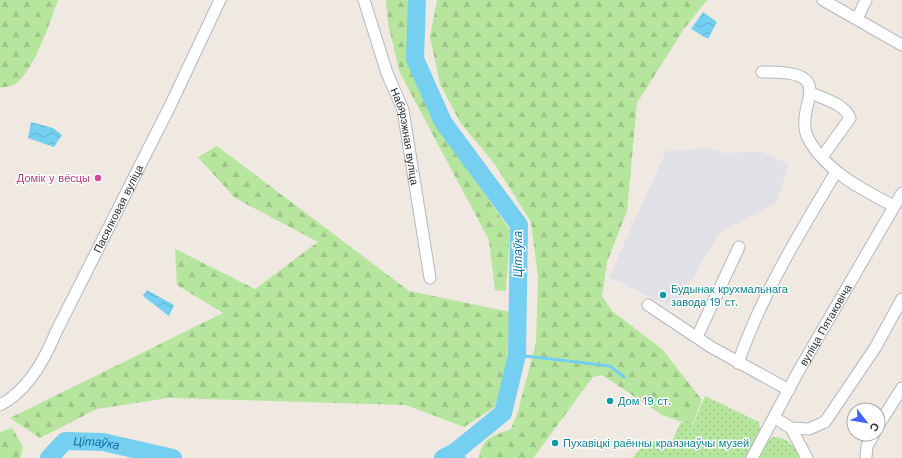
<svg xmlns="http://www.w3.org/2000/svg" width="902" height="458" font-family="'Work Sans',sans-serif">
	<style>
		.industrial { fill: #e3e1e8 }
		.grass { fill: url(#grass-dots) }
		.forest { fill: url(#forest-firs) }
		.water { fill: url(#water-waves) }
		.lines { fill: none; stroke-linecap: round; stroke-linejoin: round }
		.stream { stroke: #75cff0; stroke-width: 3 }
		.river { stroke: #75cff0; stroke-width: 18 }
		.minor-casing { stroke: #b4b7c1; stroke-width: 13 }
		.minor { stroke: #fff; stroke-width: 11 }
		.hotel-dot { fill: #d1479c; stroke: #fff; stroke-width: 1.5 }
		.culture-dot { fill: #0f9aa8; stroke: #fff; stroke-width: 1.5 }
		.labels { text-anchor: middle; stroke-width: 3; stroke-linejoin: round; paint-order: stroke }
		.street-label { font-size: 11px; fill: #2e2e2e; stroke: #fff }
		.hotel-label { font-size: 11px; fill: #b23c85; stroke: #fff; text-anchor: end }
		.culture-label { font-size: 11px; fill: #0d838f; stroke: #fff; text-anchor: start }
		.water-label { font-size: 12px; font-style: italic; fill: #0d6fa3; stroke: #fff }
	</style>
	<defs>
		<pattern id="grass-dots" width="8" height="8" patternUnits="userSpaceOnUse"><rect width="8" height="8" fill="#b6e59e"/><path d="M2 2h.1M6 6h.1" fill="none" stroke="#9dc588" stroke-width="1.8" stroke-linecap="round"/></pattern>
		<pattern id="forest-firs" width="22" height="20" patternUnits="userSpaceOnUse"><rect width="22" height="20" fill="#b6e59e"/><path d="M5 1l3.5 6h-7zM16 11l3.5 6h-7z" fill="#9dc588"/></pattern>
		<pattern id="water-waves" width="16" height="10" patternUnits="userSpaceOnUse"><rect width="16" height="10" fill="#75cff0"/><path d="M0 5q4-4 8 0t8 0" fill="none" stroke="#66b2ce"/></pattern>
	</defs>
	<rect width="100%" height="100%" fill="#efe9e1"/>
	<!-- industrial -->
	<path class="industrial" d="M708,148L723,153L762,152L789,164L776,203L719,233L675,309L609,277L666,151Z"/>
	<!-- grass -->
	<path class="grass" d="M705,396L759,422L761,431L747,458H633L647,440L670,445L681,422L693,425Z
		M773,437C789,437 794,447 802,458H758L766,442Z"/>
	<!-- forest -->
	<path class="forest" d="M0,0H58C50,22 35,67 18,82C14,86 5,87 0,88Z
		M386,0H408L409,62L438,127L510,230L506,291L495,290L489,240L400,73L388,24Z
		M437,0H707L684,29L637,103L627,211L607,262L602,296L612,311L662,349L702,400L692,425L662,415L602,375L593,377L533,458H479C482,437 493,436 511,429L518,411L536,343L538,277L531,222L496,166L460,122L440,84L430,37Z
		M217,146L409,291L510,312L507,361L495,407L464,427L406,405L168,398L97,409L40,438L10,418L223,313L177,285L175,249L255,289L318,242L235,198L198,157Z
		M12,428L23,447L20,458H0V432Z"/>
	<!-- water -->
	<path class="water" d="M703,12L717,22L708,39L691,29Z
		M31,122L53,128L62,135L54,147L28,138Z
		M147,290L174,305L169,316L143,296Z"/>
	<g class="lines">
		<!-- stream -->
		<path class="stream" d="M517,355L610,366L624,377
			M455,452L465,458"/>
		<!-- river -->
		<g class="river">
			<path d="M417,0L415,59L443,122L519,225L517,355L503,413L455,452L443,458"/>
			<path id="s1" d="M49,458L65,441L103,442L173,458"/>
		</g>
		<defs>
			<g id="minor">
				<path id="s2" d="M364,0L387,73L403,110L430,278"/>
				<path d="M823,0L902,45"/>
				<path d="M857,19L866,0"/>
				<path d="M762,72C847,70 788,108 810,142C829,173 863,190 894,206"/>
				<path d="M811,93C825,99 844,104 850,118L822,157"/>
				<path d="M648,305L711,347L789,390"/>
				<path d="M697,337L739,247"/>
				<path d="M738,363C761,296 800,232 836,172"/>
				<path id="s3" d="M0,405C28,391 45,359 56,332L171,104L220,0"/>
				<path d="M775,418L791,428L809,429L825,422L875,348L902,299"/>
				<path d="M878,426L902,388"/>
				<path d="M791,428L807,458"/>
				<path d="M866,457L867,446L874,434"/>
				<path id="s4" d="M752,458L798,372L902,193"/>
			</g>
		</defs>
		<!-- minor casing -->
		<use href="#minor" class="minor-casing"/>
		<!-- minor -->
		<use href="#minor" class="minor"/>
	</g>
	<!-- markers -->
	<circle class="hotel-dot" cx="98" cy="178" r="4"/>
	<g class="culture-dot">
		<circle cx="663" cy="295" r="4"/>
		<circle cx="610" cy="401" r="4"/>
		<circle cx="555" cy="443" r="4"/>
	</g>
	<g class="labels">
		<!-- street labels -->
		<g class="street-label">
			<text dy="4" stroke="none"><textPath href="#s2" startOffset="143">Набярэжная вуліца</textPath></text>
			<text dy="4" stroke="none"><textPath href="#s3" startOffset="232">Пасялковая вуліца</textPath></text>
			<text dy="4" stroke="none"><textPath href="#s4" startOffset="152">вуліца Пятаковіча</textPath></text>
		</g>
		<!-- hotel labels -->
		<g class="hotel-label">
			<text x="90" y="182">Домік у вёсцы</text>
		</g>
		<!-- culture labels -->
		<g class="culture-label">
			<text x="671" y="293">Будынак крухмальнага<tspan x="671" dy="13">завода 19 ст.</tspan></text>
			<text x="618" y="405">Дом 19 ст.</text>
			<text x="563" y="447">Пухавіцкі раённы краязнаўчы музей</text>
		</g>
		<!-- water labels -->
		<g class="water-label">
			<text transform="translate(518 254) rotate(-90)" y="4">Цітаўка</text>
			<text dy="4" stroke="none"><textPath href="#s1" startOffset="55">Цітаўка</textPath></text>
		</g>
	</g>
	<!-- north arrow -->
	<g transform="translate(866 422) rotate(121)"><circle r="19" fill="#ffffff" stroke="#ababab"/>
	<path d="M0-3L7 15L0 10L-7 15Z" fill="#4264fb"/>
	<text y="-6" font-size="11" font-weight="bold" text-anchor="middle" fill="#2e2e2e">С</text>
	</g>
</svg>
